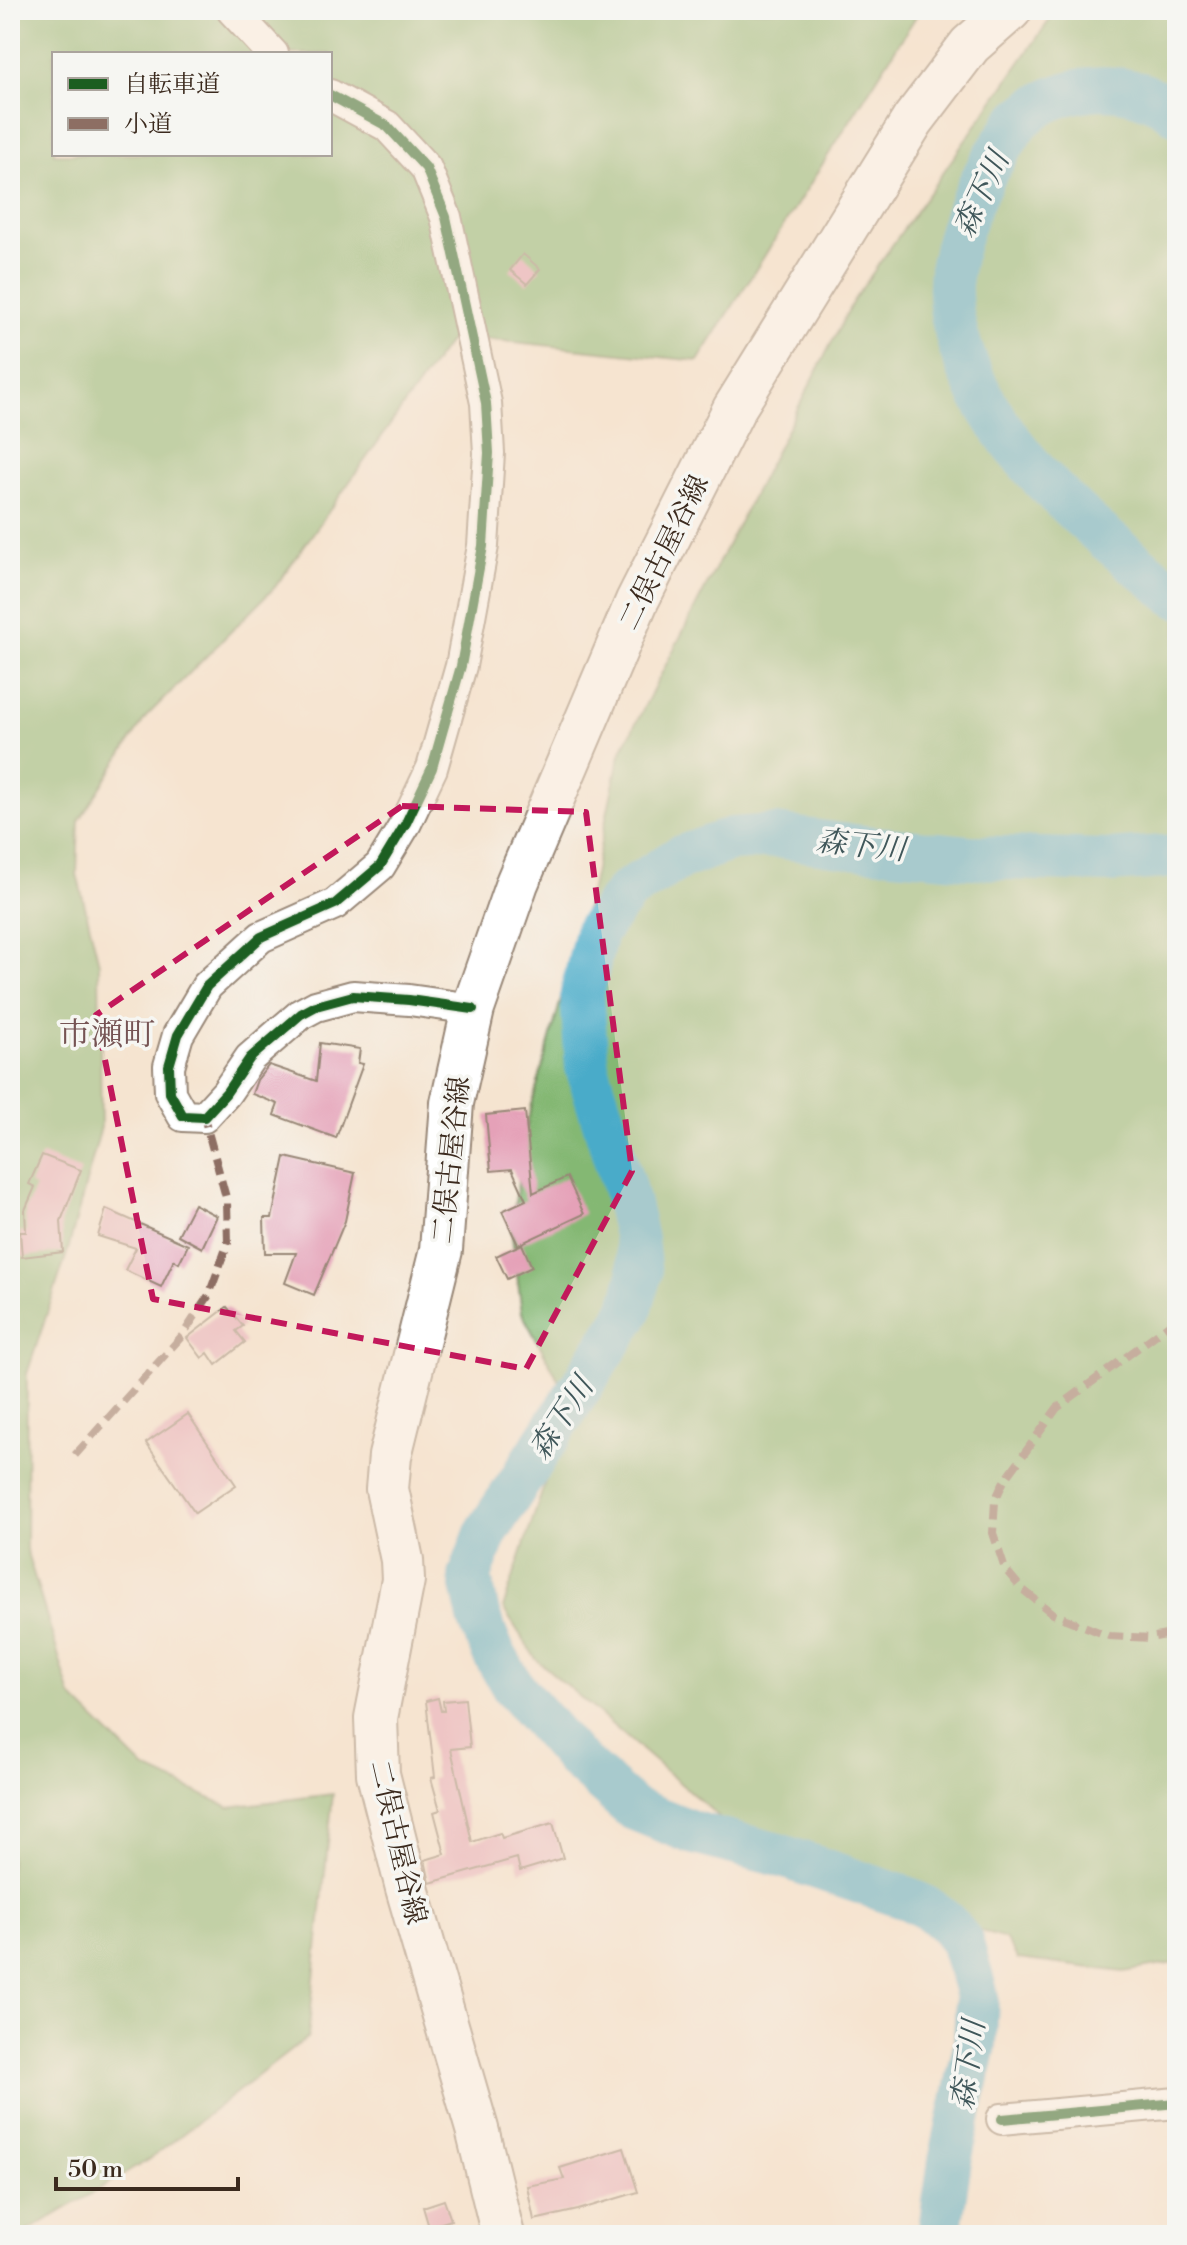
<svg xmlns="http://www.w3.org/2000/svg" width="1187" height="2245" font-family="'Libre Bodoni','Noto Serif JP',serif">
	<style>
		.forest { fill: #84b873; stroke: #607148; stroke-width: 2; fill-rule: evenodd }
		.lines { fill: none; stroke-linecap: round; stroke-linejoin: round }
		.river { stroke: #49abc9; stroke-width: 44 }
		.building { fill: #e5a1b8 }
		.street-casing { stroke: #988777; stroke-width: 34 }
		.secondary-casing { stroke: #988777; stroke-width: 46 }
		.street { stroke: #fff; stroke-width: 30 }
		.secondary { stroke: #fff; stroke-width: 42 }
		.quiet { stroke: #8d6e63; stroke-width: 8; stroke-dasharray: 16 8; stroke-linecap: butt }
		.cycleway-casing { stroke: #f6f6f2; stroke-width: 15 }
		.cycleway { stroke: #1b5e20; stroke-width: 10 }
		.marked { fill: none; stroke: #c2185b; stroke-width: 6; stroke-dasharray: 16 10; stroke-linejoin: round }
		.labels { text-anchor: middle; stroke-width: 7; stroke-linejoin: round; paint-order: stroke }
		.street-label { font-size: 28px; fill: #3b2a1e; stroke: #f6f6f2 }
		.water-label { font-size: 30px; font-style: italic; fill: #40575a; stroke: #f6f6f2 }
		.quarter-label { font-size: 32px; fill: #765454; stroke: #f6f6f2 }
	</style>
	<rect width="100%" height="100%" fill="#f6f6f2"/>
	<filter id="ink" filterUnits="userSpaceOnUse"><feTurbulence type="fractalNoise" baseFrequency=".0125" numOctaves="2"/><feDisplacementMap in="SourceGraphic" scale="16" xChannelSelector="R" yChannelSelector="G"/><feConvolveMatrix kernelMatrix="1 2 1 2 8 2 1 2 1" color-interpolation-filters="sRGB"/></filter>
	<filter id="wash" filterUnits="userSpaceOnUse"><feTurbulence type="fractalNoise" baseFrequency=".006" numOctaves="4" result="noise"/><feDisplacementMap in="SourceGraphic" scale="32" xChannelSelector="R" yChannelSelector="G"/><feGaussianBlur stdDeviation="1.8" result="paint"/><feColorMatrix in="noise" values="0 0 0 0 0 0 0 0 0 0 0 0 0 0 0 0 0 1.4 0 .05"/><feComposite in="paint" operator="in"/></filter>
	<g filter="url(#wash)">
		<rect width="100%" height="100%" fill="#f5e4d0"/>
		<!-- forest -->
		<path class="forest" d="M10,10H920L698,361L453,336L275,587L146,717L79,821L77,874L99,963L101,1127L68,1250L27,1374L26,1549L71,1696L144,1768L229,1807L333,1794L308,2037L150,2159L21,2235H10ZM54,54H330V154H54Z
			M1063,10H1177V1960L1174,1963L1124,1972L1018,1959L1005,1939L768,1859L536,1659L503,1608L543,1489L567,1395L522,1313L511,1228L528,1119L589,898L620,754L853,301L1056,11Z"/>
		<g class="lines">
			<!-- river -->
			<path class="river" d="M1177,114C1132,77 1065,81 1021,119C1015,124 1011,132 1007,138C981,176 960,220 952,265C946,296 954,331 965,360C1004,462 1095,531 1177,596
				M939,2235L950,2161L975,2045L977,1996L961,1941L946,1923L932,1911L909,1899L779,1855L694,1833L632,1808L574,1757L513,1687L493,1652L479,1618L470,1576L486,1533L630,1311L640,1274L636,1239L624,1187L587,1067L582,994L596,932L626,892L679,858L732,839L776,836L841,845L969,857L1110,861L1177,856"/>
		</g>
		<g id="blocks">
			<!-- building -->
			<path class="building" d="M523,254L540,269L527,284L510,270Z
				M320,1043L360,1049L358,1063L363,1064L336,1138L274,1115L278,1104L252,1094L257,1080L269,1065L316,1081Z
				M525,1111L533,1193L567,1177L584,1214L518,1245L502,1211L526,1200L512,1169L491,1171L486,1115Z
				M42,1155L81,1170L61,1221L63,1252L22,1257L20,1232H26L25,1210L35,1187L29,1184Z
				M285,1157L355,1173L345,1221L314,1295L285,1283L296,1253H265L264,1218H272Z
				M194,1204L217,1216L202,1248L178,1235Z
				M106,1209L188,1245L179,1263L174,1260L161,1287L125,1270L136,1248L98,1236Z
				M522,1244L532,1267L507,1279L496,1256Z
				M227,1307L243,1326L236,1331L245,1342L216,1365L208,1353L202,1358L187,1338Z
				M188,1414L236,1485L195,1513L146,1443Z
				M438,1698L441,1711H444L443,1701L465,1699L470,1747L451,1749L472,1842L500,1833L502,1838L553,1823L563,1858L520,1871L517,1858L430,1883L425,1860L445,1854L434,1812L440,1810L431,1778L435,1777L426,1701Z
				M624,2148L638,2192L578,2210L534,2220L527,2186L564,2179L560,2168Z
				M444,2200L451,2220L429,2227L423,2207Z"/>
		</g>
	</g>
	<g filter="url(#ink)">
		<use href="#blocks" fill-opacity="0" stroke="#988777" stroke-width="2"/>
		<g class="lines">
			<defs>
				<path id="street" d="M232,10L273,54
					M330,95L387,126L426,168L446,217L486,403L489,453L483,546L461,666L432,768L406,823L380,866L335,904L261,937L207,986L178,1035L169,1066L170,1093L183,1116L204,1117L226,1093L250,1058L301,1014L316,1006L353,996L409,1000L473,1009
					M1002,2119L1177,2103"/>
				<path id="secondary" d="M503,2235L477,2129L407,1888L378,1774L376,1718L403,1580L402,1560L387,1489L390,1456L441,1250L452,1103L473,1009L517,883L637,601L734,409L913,120L970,45L1010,10"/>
			</defs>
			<!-- street casing -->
			<use href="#street" class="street-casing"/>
			<!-- secondary casing -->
			<use href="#secondary" class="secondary-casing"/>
			<!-- street -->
			<use href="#street" class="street"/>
			<!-- secondary -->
			<use href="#secondary" class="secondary"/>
			<!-- quiet -->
			<path class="quiet" d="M1177,1319L1057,1408L1003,1483L995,1501L993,1533L1005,1569L1021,1588L1053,1614L1109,1636L1150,1638L1177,1633
				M75,1455L182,1336L209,1295L228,1243L227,1201L204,1117"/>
			<defs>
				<path id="cycleway" d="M330,95L387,126L426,168L446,217L486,403L489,453L483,546L461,666L432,768L406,823L380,866L335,904L261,937L207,986L178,1035L169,1066L170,1093L183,1116L204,1117L226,1093L250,1058L301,1014L316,1006L353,996L409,1000L473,1009
					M1002,2119L1177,2103"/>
			</defs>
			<!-- cycleway casing -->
			<use href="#cycleway" class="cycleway-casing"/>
			<!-- cycleway -->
			<use href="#cycleway" class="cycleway"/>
		</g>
	</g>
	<!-- marked area -->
	<path d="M0 0H1187V2245H0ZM402,806L586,812L632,1171L526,1369L153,1299L96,1015Z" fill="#f5e4d0" fill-opacity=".55" fill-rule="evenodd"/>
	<path class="marked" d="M402,806L586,812L632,1171L526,1369L153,1299L96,1015Z"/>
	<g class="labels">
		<!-- street labels -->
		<g class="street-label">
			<text transform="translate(663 552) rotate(-64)" y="10">二俣古屋谷線</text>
			<text transform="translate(450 1160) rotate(-84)" y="10">二俣古屋谷線</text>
			<text transform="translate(399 1842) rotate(77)" y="10">二俣古屋谷線</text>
		</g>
		<!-- water labels -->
		<g class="water-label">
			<text transform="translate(981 194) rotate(-65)" y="10">森下川</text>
			<text transform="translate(861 845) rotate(6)" y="10">森下川</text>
			<text transform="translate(561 1418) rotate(-57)" y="10">森下川</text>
			<text transform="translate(968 2065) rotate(-82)" y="10">森下川</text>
		</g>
		<!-- quarter labels -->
		<g class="quarter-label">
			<text x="107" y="1045">市瀬町</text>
		</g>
	</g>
	<!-- margin -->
	<rect width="1187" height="2245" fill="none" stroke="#f6f6f2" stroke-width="40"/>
	<!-- legend -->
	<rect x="52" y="52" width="280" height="104" fill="#f6f6f2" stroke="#aba49d" stroke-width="2"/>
	<rect x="68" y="78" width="40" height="12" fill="#1b5e20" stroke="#aba49d" stroke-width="2"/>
	<text x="124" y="92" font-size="24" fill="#3b2a1e">自転車道</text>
	<rect x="68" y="118" width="40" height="12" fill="#8d6e63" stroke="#aba49d" stroke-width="2"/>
	<text x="124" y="132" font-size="24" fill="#3b2a1e">小道</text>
	<!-- scale -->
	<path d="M56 2177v12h182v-12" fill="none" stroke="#3b2a1e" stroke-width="4"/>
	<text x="68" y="2177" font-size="24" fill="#3b2a1e" stroke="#f6f6f2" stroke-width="6" paint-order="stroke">50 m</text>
</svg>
